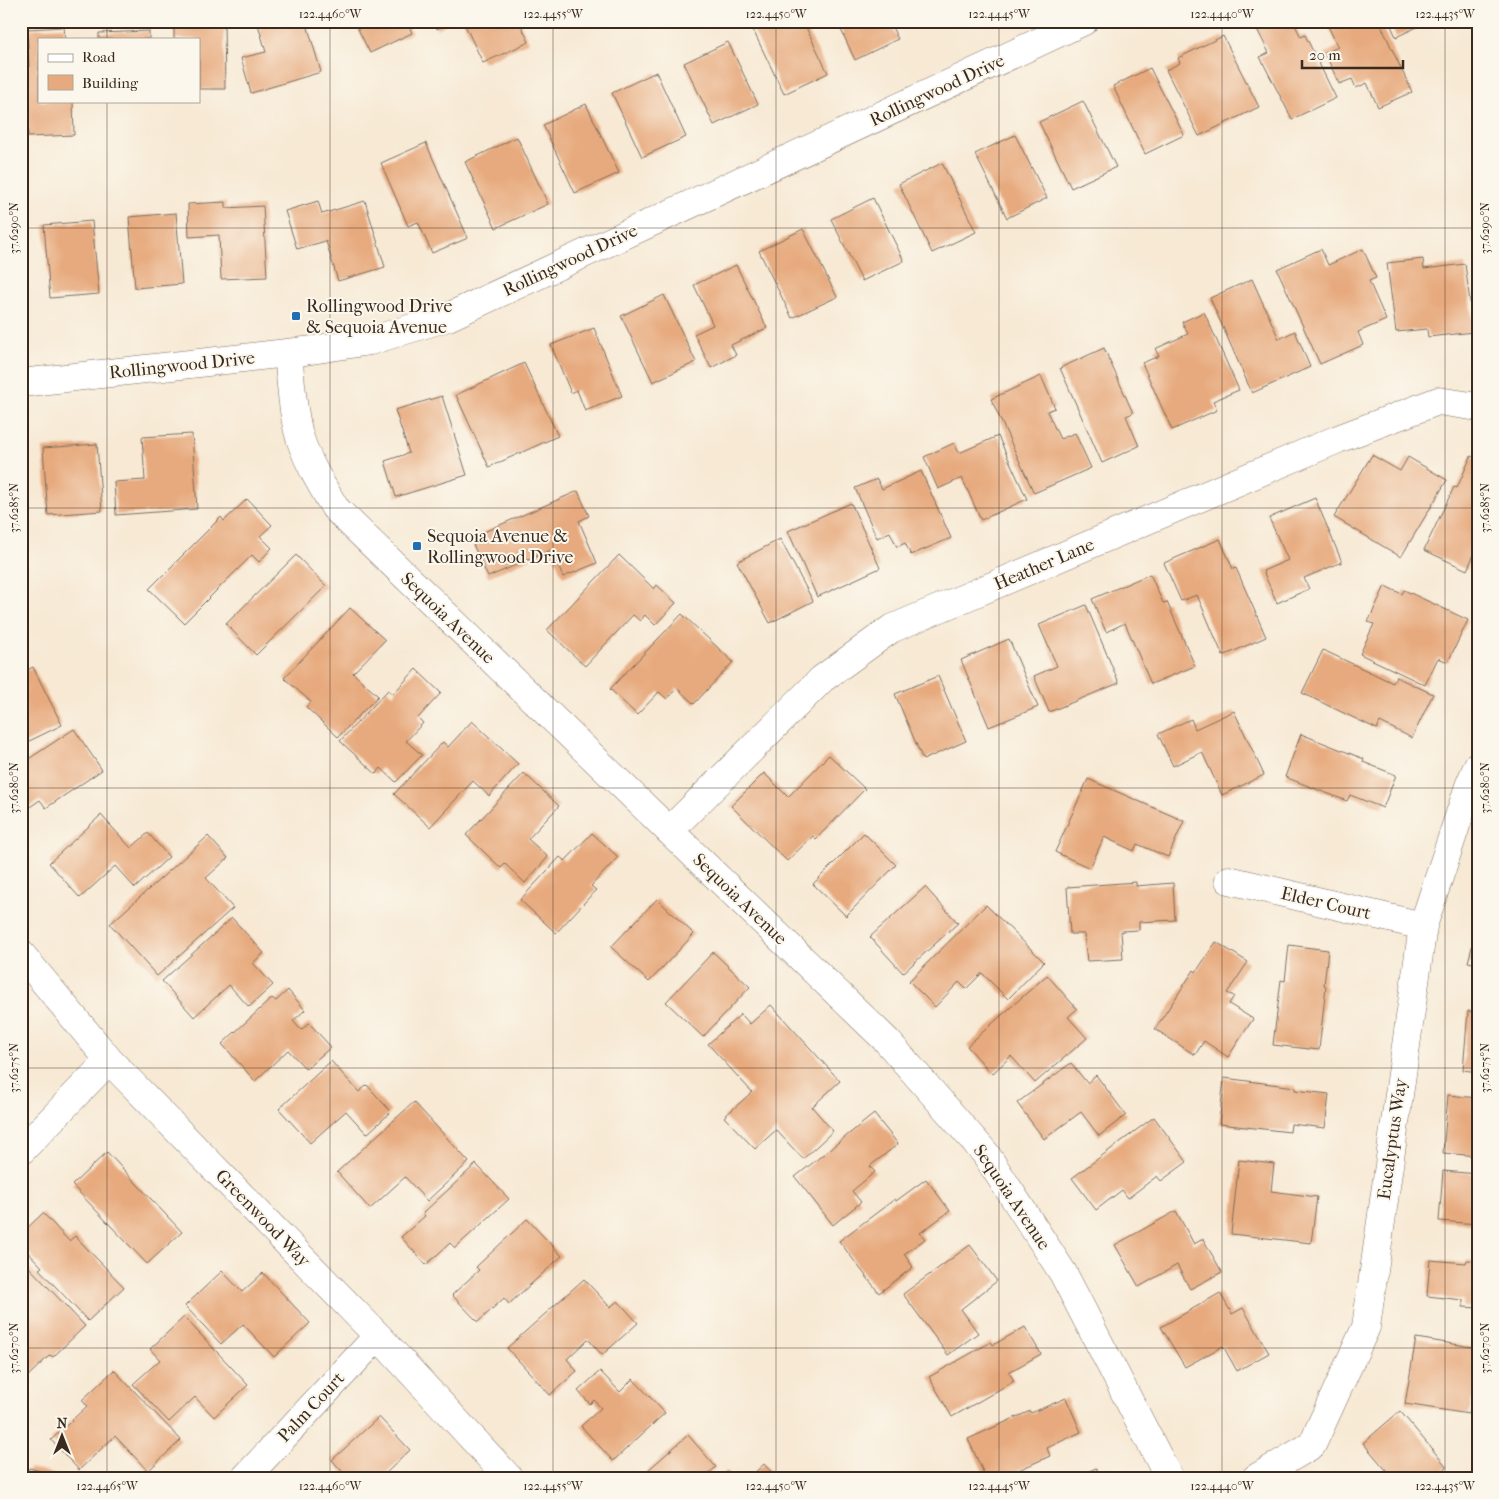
<svg xmlns="http://www.w3.org/2000/svg" width="1499" height="1499" font-family="'IM FELL French Canon',serif">
	<style>
		.building { fill: #e7aa7e }
		.lines { fill: none; stroke-linecap: round; stroke-linejoin: round }
		.street-casing { stroke: #7d6d5e; stroke-width: 29 }
		.street { stroke: #fff; stroke-width: 28 }
		.ticks { fill: none; stroke: #3b2a1e; stroke-width: 1; stroke-opacity: 0.45 }
		.poi-dot { fill: #1f6fb2; stroke: #fbf7ec; stroke-width: 2 }
		.labels { text-anchor: middle; stroke-width: 4; stroke-linejoin: round; paint-order: stroke }
		.street-label { font-size: 18px; fill: #3b2a1e; stroke: #fbf7ec }
		.poi-label { font-size: 18px; fill: #3b2a1e; stroke: #fbf7ec; text-anchor: start }
		.neatline { fill: none; stroke: #3b2a1e; stroke-width: 2 }
		.ticks-label { font-size: 12px; text-anchor: middle; fill: #3b2a1e }
	</style>
	<rect width="100%" height="100%" fill="#fbf7ec"/>
	<filter id="ink" filterUnits="userSpaceOnUse"><feTurbulence type="fractalNoise" baseFrequency=".02" numOctaves="2"/><feDisplacementMap in="SourceGraphic" scale="10" xChannelSelector="R" yChannelSelector="G"/><feConvolveMatrix kernelMatrix="1 2 1 2 8 2 1 2 1" color-interpolation-filters="sRGB"/></filter>
	<filter id="wash" filterUnits="userSpaceOnUse"><feTurbulence type="fractalNoise" baseFrequency=".0096" numOctaves="4" result="noise"/><feDisplacementMap in="SourceGraphic" scale="20" xChannelSelector="R" yChannelSelector="G"/><feGaussianBlur stdDeviation="1.12" result="paint"/><feColorMatrix in="noise" values="0 0 0 0 0 0 0 0 0 0 0 0 0 0 0 0 0 1.4 0 .05"/><feComposite in="paint" operator="in"/></filter>
	<g filter="url(#wash)">
		<rect width="100%" height="100%" fill="#f7e9d4"/>
		<g id="blocks">
			<!-- building -->
			<path class="building" d="M174,21H224L225,89H199V39H174Z
				M257,21H306L321,72L251,93L241,58L266,52Z
				M354,21H407L412,33L370,53Z
				M433,21H453L437,29Z
				M463,21H519L529,42L483,63Z
				M766,21H803L828,73L784,94L752,28Z
				M837,21H889L898,39L855,60Z
				M1253,21H1293L1301,37L1305,35L1336,98L1292,119L1260,57L1269,53Z
				M1332,21H1379L1412,92L1378,107L1367,83L1356,88L1352,79L1339,84L1325,53L1338,47L1328,26L1334,24Z
				M1389,21H1430L1396,37Z
				M64,27L65,39H39V101H73L74,135L28,137L24,67H29L27,29Z
				M149,31V39H99V33Z
				M1223,36L1259,107L1199,136L1166,70L1180,63L1178,58Z
				M728,42L758,104L714,125L684,63Z
				M1150,68L1184,135L1145,154L1113,86Z
				M656,72L686,137L642,157L612,93Z
				M1083,101L1116,167L1071,188L1039,122Z
				M586,104L619,173L575,193L543,125Z
				M1015,135L1047,198L1007,218L975,154Z
				M517,137L548,204L496,228L465,162Z
				M426,143L468,238L432,253L418,222L408,226L381,163Z
				M942,163L976,232L932,253L899,184Z
				M873,198L904,261L862,281L831,219Z
				M318,201L322,214L365,201L385,267L338,281L326,241L297,249L285,211Z
				M226,202V208L263,206L267,277L221,279L219,235L189,237L188,204Z
				M176,213L182,284L135,288L129,217Z
				M92,221L99,294L50,298L44,225Z
				M803,229L837,297L792,318L759,251Z
				M1321,249L1328,265L1363,249L1376,278L1369,281L1386,320L1358,332L1363,345L1320,364L1277,269Z
				M1423,259L1424,269L1465,264L1474,332L1428,337L1427,329L1396,332L1387,263Z
				M736,265L767,328L731,345L736,355L711,368L694,334L713,325L694,285Z
				M1252,279L1279,339L1295,331L1310,367L1252,393L1210,298Z
				M664,295L696,362L653,382L621,316Z
				M1204,312L1239,390L1213,401L1217,410L1172,430L1142,363L1159,356L1155,349L1188,334L1182,322Z
				M594,328L622,396L585,411L577,390L571,393L551,345Z
				M1104,348L1133,413L1126,416L1139,446L1102,463L1060,368Z
				M524,363L558,436L489,467L456,395Z
				M1041,376L1055,408L1047,411L1060,439L1075,433L1091,468L1034,493L991,399Z
				M442,396L467,475L396,497L385,461L409,453L395,410Z
				M192,434L197,509L116,515L114,482L145,480L142,437Z
				M998,436L1027,499L981,520L962,478L938,489L924,457L954,443L959,453Z
				M97,444L102,511L48,515L43,448Z
				M21,455H23L28,522L21,523Z
				M1372,455L1400,471L1408,457L1447,480L1401,557L1334,517Z
				M1471,456L1478,459V546L1467,570L1424,550L1454,487L1457,488Z
				M921,471L951,538L911,555L905,543L897,547L890,532L877,538L855,488L877,479L882,489Z
				M578,491L589,516L579,521L597,563L563,577L551,550L488,577L470,538Z
				M1315,498L1342,562L1304,578L1309,589L1277,603L1263,571L1288,560L1269,518Z
				M247,499L272,525L260,536L272,548L259,562L252,555L184,623L149,589L221,517L224,521Z
				M851,503L880,568L817,597L788,531Z
				M780,539L813,601L770,623L737,562Z
				M1220,539L1233,569L1236,568L1266,637L1223,656L1197,595L1181,601L1164,563Z
				M296,555L326,586L256,655L226,624Z
				M619,555L654,589L657,585L676,603L655,625L645,615L640,621L633,615L585,666L547,630Z
				M1150,574L1163,603L1167,602L1195,666L1151,684L1125,623L1106,632L1092,599Z
				M1385,586L1402,594L1404,590L1468,620L1448,662L1438,658L1425,685L1360,654L1374,624L1368,622Z
				M1086,605L1119,683L1049,712L1034,676L1057,666L1039,625Z
				M350,608L385,640L353,673L378,696L338,737L306,707L311,702L284,678Z
				M682,614L733,662L694,704L677,688L667,699L659,692L637,715L610,689Z
				M1009,639L1038,707L989,727L961,660Z
				M1323,650L1393,683L1396,677L1433,694L1412,738L1380,722L1377,729L1302,693Z
				M33,667L62,725L21,745V673Z
				M416,669L441,693L418,718L423,723L406,741L422,755L396,782L381,768L376,774L340,741L388,690L393,694Z
				M938,676L966,741L923,760L895,694Z
				M1234,711L1264,775L1222,795L1202,752L1173,766L1158,734L1191,719L1195,729Z
				M472,721L518,764L489,796L473,781L430,827L394,794L443,742L448,747Z
				M74,729L102,770L46,808L40,800L21,813V764Z
				M1301,734L1364,759L1363,762L1396,775L1383,808L1350,795L1347,801L1285,777Z
				M829,755L865,789L816,839L813,836L787,861L731,806L764,773L788,797Z
				M524,773L559,806L528,839L548,857L525,883L505,864L501,868L466,835Z
				M1088,779L1184,821L1168,857L1137,844L1134,851L1104,837L1090,868L1055,852Z
				M101,815L131,848L148,833L169,857L135,888L115,866L80,898L49,863Z
				M592,833L618,857L591,886L596,890L556,933L520,900L560,857L565,861Z
				M864,833L896,865L846,916L813,884Z
				M208,836L228,858L206,878L233,908L157,976L110,924Z
				M1136,882V886L1173,883L1175,920L1139,922V930L1121,931L1123,959L1087,961L1084,934H1070L1067,887Z
				M925,887L958,923L903,973L870,937Z
				M657,899L694,934L649,982L611,947Z
				M986,905L1044,962L1008,999L982,973L966,989L959,982L935,1007L909,981Z
				M232,918L264,953L253,963L273,985L249,1007L229,985L194,1017L162,981Z
				M1477,928H1478V964L1468,962Z
				M1216,942L1248,962L1227,993L1234,996L1229,1004L1253,1019L1228,1057L1204,1041L1195,1055L1155,1029L1194,970L1196,972Z
				M1289,945L1328,950L1324,985L1326,986L1319,1050L1273,1045L1281,980L1285,981Z
				M713,952L750,987L703,1037L666,1002Z
				M1047,975L1077,1009L1068,1017L1087,1038L1035,1083L1011,1056L992,1074L967,1046Z
				M288,990L305,1010L293,1021L301,1030L309,1023L331,1047L306,1069L288,1050L255,1081L222,1044L272,998L276,1001Z
				M771,1005L840,1081L812,1107L833,1131L803,1159L776,1130L755,1149L724,1117L752,1092L708,1044L741,1014L750,1024Z
				M1468,1011L1478,1012V1072L1463,1070Z
				M331,1061L359,1092L367,1085L391,1112L367,1134L346,1111L310,1143L279,1109Z
				M1071,1063L1087,1083L1096,1075L1126,1115L1099,1136L1081,1112L1044,1139L1017,1103Z
				M1224,1078L1295,1087V1090L1329,1094L1325,1128L1291,1124L1290,1132L1219,1124Z
				M1448,1095L1478,1098V1156L1443,1153Z
				M414,1102L469,1162L427,1201L405,1177L370,1209L337,1172Z
				M874,1114L898,1144L870,1166L875,1172L852,1191L861,1202L833,1225L795,1177Z
				M1154,1117L1187,1162L1161,1181L1157,1176L1128,1198L1122,1190L1096,1210L1072,1178Z
				M107,1152L182,1232L147,1264L72,1185Z
				M1239,1160L1274,1164L1271,1191L1317,1197L1311,1243L1231,1234Z
				M476,1164L509,1199L455,1248L450,1243L426,1265L401,1237L425,1216L423,1213Z
				M1443,1171L1478,1174V1224L1439,1221Z
				M926,1179L950,1211L920,1233L925,1239L904,1254L913,1267L879,1293L839,1241L895,1199L896,1201Z
				M1176,1211L1194,1244L1203,1239L1222,1272L1190,1289L1177,1265L1139,1287L1115,1245Z
				M43,1213L69,1241L75,1236L124,1287L88,1321L39,1269L42,1267L21,1245V1234Z
				M527,1219L562,1256L509,1304L504,1298L478,1322L452,1295L479,1270L476,1267Z
				M970,1245L997,1281L961,1309L978,1333L948,1355L903,1294Z
				M1430,1260L1466,1263L1467,1260L1478,1261V1308L1463,1307V1300L1427,1296Z
				M26,1264L85,1326L53,1357L50,1355L25,1379L21,1375V1331L24,1329L21,1326V1269Z
				M222,1271L242,1292L263,1273L310,1323L274,1357L243,1324L221,1344L185,1306Z
				M584,1279L610,1307L618,1301L638,1323L602,1355L588,1339L567,1359L577,1371L550,1395L507,1348Z
				M1220,1293L1232,1314L1243,1308L1269,1353L1237,1371L1223,1346L1185,1367L1161,1327Z
				M184,1317L248,1385L214,1417L195,1397L169,1422L133,1384L160,1360L150,1349Z
				M1025,1327L1041,1354L1009,1372L1014,1381L952,1417L929,1377L991,1342L993,1345Z
				M1416,1338L1478,1348V1401L1472,1400L1469,1414L1405,1404Z
				M114,1370L181,1440L148,1471L115,1436L79,1470L51,1440L87,1406L82,1400Z
				M600,1371L620,1392L633,1379L665,1413L613,1461L581,1426L601,1408L594,1400L590,1404L578,1391Z
				M1066,1398L1081,1432L1047,1448L1050,1456L1001,1478H986L968,1439L1030,1411L1031,1413Z
				M1400,1411L1447,1467L1435,1478H1390L1392,1477L1363,1443Z
				M379,1417L410,1450L381,1478H348L332,1460Z
				M688,1435L716,1467L704,1478H639Z
				M764,1464L777,1478H749Z
				M29,1468L64,1477V1478H27Z
				M1096,1468L1101,1478H1074Z
				M727,1471L733,1478H719Z"/>
		</g>
	</g>
	<g filter="url(#ink)">
		<use href="#blocks" fill-opacity="0" stroke="#7d6d5e" stroke-width="1"/>
		<g class="lines">
			<defs>
				<path id="street" d="M288,353C291,381 292,411 300,438C308,463 322,486 335,508L887,1041L985,1153L1063,1273L1169,1478
					M21,383L305,351L370,341L448,317L1084,21
					M669,831L822,679L891,629L1338,439L1438,401L1478,407
					M1229,880L1423,926
					M21,954L109,1060L378,1336L509,1478
					M21,1151L109,1060
					M245,1478L378,1336
					M1256,1478L1312,1445L1366,1327L1423,926L1469,786L1478,765"/>
			</defs>
			<!-- street casing -->
			<use href="#street" class="street-casing"/>
			<!-- street -->
			<use href="#street" class="street"/>
		</g>
	</g>
	<!-- ticks -->
	<path class="ticks" d="M107,21V39M330,21V1478M553,21V1478M776,21V1478M999,21V1478M1222,21V1478M1445,21V1478M107,101V1478M21,228H1478M21,508H1478M21,788H1478M21,1068H1478M21,1348H1478"/>
	<!-- markers -->
	<g class="poi-dot">
		<rect x="291" y="311" width="10" height="10" rx="2.5"/>
		<rect x="412" y="541" width="10" height="10" rx="2.5"/>
	</g>
	<g class="labels">
		<!-- street labels -->
		<g class="street-label">
			<text transform="translate(937 90) rotate(-25)" y="6">Rollingwood Drive</text>
			<text transform="translate(570 260) rotate(-25)" y="6">Rollingwood Drive</text>
			<text transform="translate(182 365) rotate(-6)" y="6">Rollingwood Drive</text>
			<text transform="translate(1044 564) rotate(-23)" y="6">Heather Lane</text>
			<text transform="translate(448 618) rotate(44)" y="6">Sequoia Avenue</text>
			<text transform="translate(740 899) rotate(44)" y="6">Sequoia Avenue</text>
			<text transform="translate(1326 903) rotate(13)" y="6">Elder Court</text>
			<text transform="translate(1392 1139) rotate(-82)" y="6">Eucalyptus Way</text>
			<text transform="translate(1012 1197) rotate(56)" y="6">Sequoia Avenue</text>
			<text transform="translate(263 1218) rotate(46)" y="6">Greenwood Way</text>
			<text transform="translate(311 1407) rotate(-47)" y="6">Palm Court</text>
		</g>
		<!-- poi labels -->
		<g class="poi-label">
			<text x="306" y="312">Rollingwood Drive<tspan x="306" dy="21">&amp; Sequoia Avenue</tspan></text>
			<text x="427" y="542">Sequoia Avenue &amp;<tspan x="427" dy="21">Rollingwood Drive</tspan></text>
		</g>
	</g>
	<!-- margin -->
	<rect width="1499" height="1499" fill="none" stroke="#fbf7ec" stroke-width="55"/>
	<!-- legend -->
	<rect x="38" y="38" width="162" height="65" fill="#fbf7ec" stroke="#aea59a"/>
	<rect x="48" y="54" width="25" height="8" fill="#ffffff" stroke="#aea59a"/>
	<text x="82" y="62" font-size="15" fill="#3b2a1e">Road</text>
	<rect x="48" y="75" width="25" height="15" fill="#e7aa7e" stroke="#aea59a"/>
	<text x="82" y="88" font-size="15" fill="#3b2a1e">Building</text>
	<!-- north arrow -->
	<g transform="translate(62 1436)" stroke="#fbf7ec" stroke-width="4" paint-order="stroke">
	<path d="M0-4L9 19L0 12L-9 19Z" fill="#3b2a1e"/>
	<text y="-8" font-size="14" font-weight="bold" text-anchor="middle" fill="#3b2a1e">N</text>
	</g>
	<!-- scale -->
	<path d="M1302 60v8h101v-8" fill="none" stroke="#3b2a1e" stroke-width="2.5"/>
	<text x="1309" y="60" font-size="15" fill="#3b2a1e" stroke="#fbf7ec" stroke-width="4" paint-order="stroke">20 m</text>
	<rect x="28" y="28" width="1444" height="1444" class="neatline"/>
	<g class="ticks-label">
		<text x="330" y="18">122.4460°W</text>
		<text x="553" y="18">122.4455°W</text>
		<text x="776" y="18">122.4450°W</text>
		<text x="999" y="18">122.4445°W</text>
		<text x="1222" y="18">122.4440°W</text>
		<text x="1445" y="18">122.4435°W</text>
		<text transform="translate(14 228) rotate(-90)" y="4">37.6290°N</text>
		<text transform="translate(1485 228) rotate(-90)" y="4">37.6290°N</text>
		<text transform="translate(14 508) rotate(-90)" y="4">37.6285°N</text>
		<text transform="translate(1485 508) rotate(-90)" y="4">37.6285°N</text>
		<text transform="translate(14 788) rotate(-90)" y="4">37.6280°N</text>
		<text transform="translate(1485 788) rotate(-90)" y="4">37.6280°N</text>
		<text transform="translate(14 1068) rotate(-90)" y="4">37.6275°N</text>
		<text transform="translate(1485 1068) rotate(-90)" y="4">37.6275°N</text>
		<text transform="translate(14 1348) rotate(-90)" y="4">37.6270°N</text>
		<text transform="translate(1485 1348) rotate(-90)" y="4">37.6270°N</text>
		<text x="107" y="1490">122.4465°W</text>
		<text x="330" y="1490">122.4460°W</text>
		<text x="553" y="1490">122.4455°W</text>
		<text x="776" y="1490">122.4450°W</text>
		<text x="999" y="1490">122.4445°W</text>
		<text x="1222" y="1490">122.4440°W</text>
		<text x="1445" y="1490">122.4435°W</text>
	</g>
</svg>
